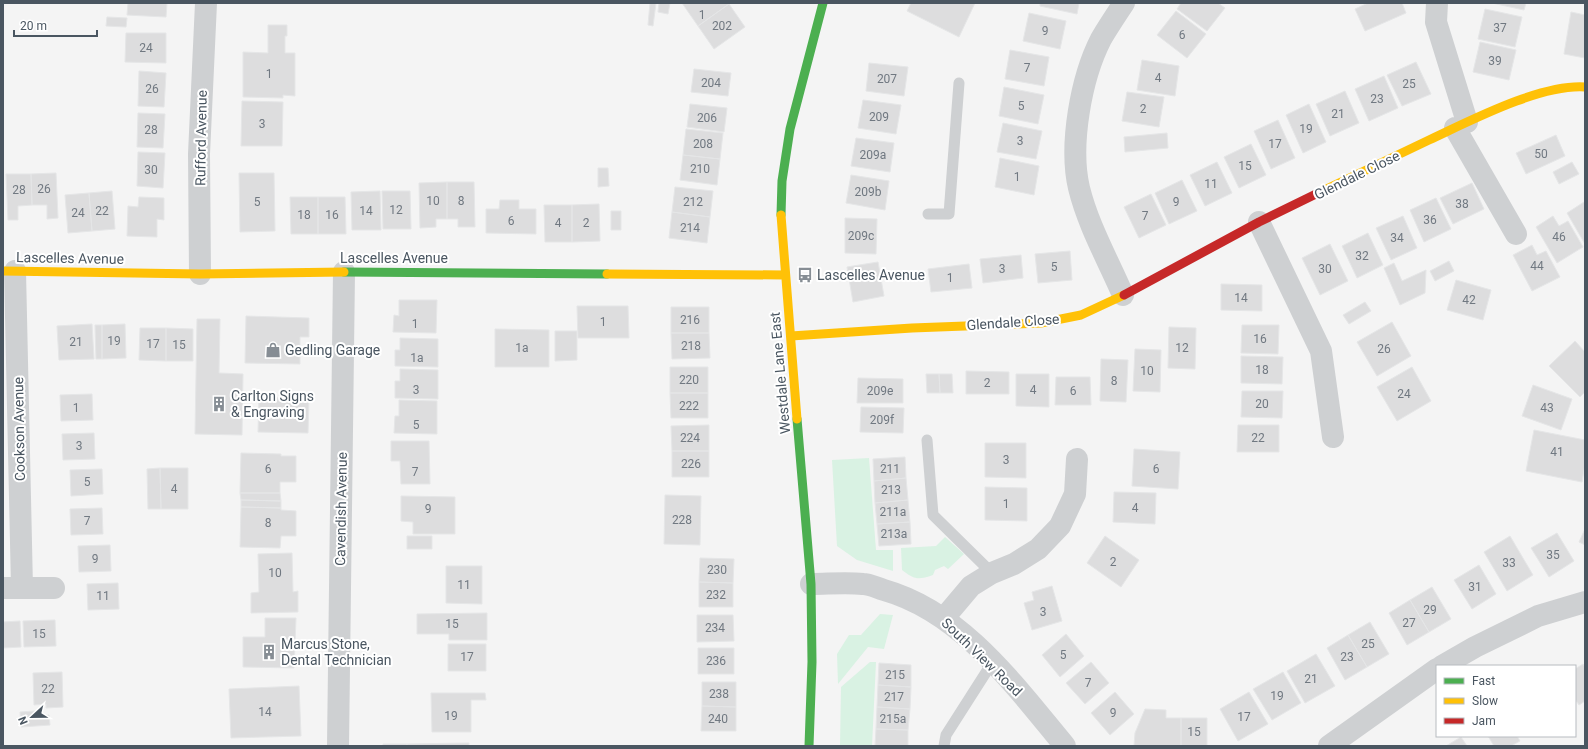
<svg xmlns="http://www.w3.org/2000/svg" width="1588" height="749" font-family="Roboto,sans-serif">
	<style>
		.green { fill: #d9f2e3 }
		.building { fill: #ddddde; stroke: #e5e6e7 }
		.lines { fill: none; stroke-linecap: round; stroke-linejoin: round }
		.lane { stroke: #ced0d2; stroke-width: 11 }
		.street { stroke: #ced0d2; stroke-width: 22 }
		.fast { stroke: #4caf50; stroke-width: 9 }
		.slow { stroke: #ffc107; stroke-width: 9 }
		.jam { stroke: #c62828; stroke-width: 9 }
		.labels { text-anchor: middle; stroke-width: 4; stroke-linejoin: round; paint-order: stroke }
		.number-label { font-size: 12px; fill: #707881 }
		.street-label { font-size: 14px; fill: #4a5661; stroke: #fff }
		.poi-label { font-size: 14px; fill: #4a5661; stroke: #fff; text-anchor: start }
	</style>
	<rect width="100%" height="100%" fill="#f4f4f4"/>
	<!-- green -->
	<path class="green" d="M869,458L876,550H893V571L857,560L837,546L832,460Z
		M945,537L964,554L948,569L944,566L935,570L933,575C918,580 915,580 902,570L901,548L936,546Z
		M880,614L893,615L884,649L868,647L838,684L837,654L849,635H861Z
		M870,662H876L872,746H840L841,687Z"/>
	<!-- building -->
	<path class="building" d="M128,3H167L166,17L127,15Z
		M650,3H656L653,26L648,25Z
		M659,3H670L668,14L658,12Z
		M682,3H728L729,4L698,26Z
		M911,3H975L959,37L907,11Z
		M1040,3H1079L1077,14L1040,6Z
		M1181,3H1218L1225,8L1207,31L1177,9Z
		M1368,3H1402L1406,13L1365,31L1355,9Z
		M1492,3H1526L1524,10Z
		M729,4L745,27L714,49L698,26Z
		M1485,9L1522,17L1515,47L1478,39Z
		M1176,11L1206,34L1187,58L1157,35Z
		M1571,12L1585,15V58L1564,54Z
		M1029,13L1066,21L1060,49L1023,41Z
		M107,17L127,18L126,27L106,26Z
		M268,25H287V36H285V53H295V96L283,95V98L243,97V52L268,53Z
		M126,33H166V63L125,62Z
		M1480,42L1516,50L1509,80L1473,72Z
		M1010,50L1049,57L1044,86L1005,79Z
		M1142,60L1179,66L1175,96L1137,90Z
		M1416,62L1431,94L1402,106L1387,75Z
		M869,63L908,67L904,96L866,91Z
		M694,69L731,73L728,96L691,92Z
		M139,71L166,73L164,107L138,106Z
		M1384,76L1398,108L1369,121L1355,89Z
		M1004,87L1044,95L1038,124L999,116Z
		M1345,91L1359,123L1330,136L1316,104Z
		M1127,92L1164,97L1159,127L1122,121Z
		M863,100L901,105L896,134L858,128Z
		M242,101L283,102L282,146H241Z
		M690,104L727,108L724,132L687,127Z
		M1309,104L1326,142L1303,153L1286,115Z
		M138,113L165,114L163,148L137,147Z
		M1278,120L1295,158L1271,169L1254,131Z
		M1003,123L1042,131L1036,159L997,152Z
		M686,129L723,133L720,159L683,155Z
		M1167,133L1168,148L1125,152L1124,137Z
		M1556,135L1565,156L1526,174L1516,153Z
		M856,138L894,143L890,172L851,166Z
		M1251,144L1266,175L1239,188L1224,157Z
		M138,152L165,153L163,188L137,186Z
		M683,155L720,159L717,185L680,180Z
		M1000,158L1039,166L1034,195L995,187Z
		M1217,162L1232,193L1205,206L1190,175Z
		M1572,162L1579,174L1559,184L1553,172Z
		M598,168H608L609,186L598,187Z
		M56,173L58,218L47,219V205H32L31,174Z
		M239,173H274L275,231L240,232Z
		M6,174H31L32,205L18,206V220H8Z
		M851,175L889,181L885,210L846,203Z
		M1182,180L1197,211L1169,224L1155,193Z
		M447,182H474L475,227H458V219H447Z
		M447,182V219H436V227L420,228L419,183Z
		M1472,183L1484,209L1453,224L1440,198Z
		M675,187L713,191L710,217L672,212Z
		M112,191L115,229L92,231L89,193Z
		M380,191L381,230H352L351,192Z
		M382,191H410L411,229H383Z
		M89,193L92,231L68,233L65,195Z
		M1151,194L1166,225L1139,238L1124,207Z
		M139,197L164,198V220L157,219V237L127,236L128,206L138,207Z
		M290,197H318V234H291Z
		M318,197H345L346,234H318Z
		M1436,198L1451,229L1424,242L1410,210Z
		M500,200H519V209H536V234L486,233V209H499Z
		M1584,202L1585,204V244L1567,213Z
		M599,204L600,241L572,242V205Z
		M544,205H572V242H545Z
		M611,211H621V230H611Z
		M672,212L710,217L707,243L669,238Z
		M1403,216L1417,248L1391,260L1376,228Z
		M1553,216L1559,226L1568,221L1583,247L1557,263L1536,227Z
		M845,218L877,219L876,254L845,253Z
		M1368,233L1383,265L1357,278L1342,246Z
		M1330,244L1348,281L1320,295L1302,258Z
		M1532,245L1537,255L1546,251L1560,277L1532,291L1513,255Z
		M1070,251L1072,280L1038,283L1035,254Z
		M1021,255L1023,278L983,283L980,259Z
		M1449,261L1454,271L1435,281L1430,271Z
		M878,262L884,296L853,302L847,267Z
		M1394,263L1402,281L1426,270L1425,293L1400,305L1384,268Z
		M969,264L972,288L931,292L928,269Z
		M1456,280L1491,290L1483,320L1447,310Z
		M1221,284L1262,285V311L1221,310Z
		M399,300H437L436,333L393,332L394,315L399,316Z
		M1365,302L1371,311L1349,324L1343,315Z
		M577,306H628L629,338H578Z
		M671,307H709V333H671Z
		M246,316L309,318V337H300V364L245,363Z
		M197,319H220L219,373L243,374L242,435L195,434Z
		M1392,322L1411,356L1377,376L1357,342Z
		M92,324L94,359L59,360L57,326Z
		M125,324L126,358L102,359V325Z
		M95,325H102V359H96Z
		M1242,325H1279L1278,354L1241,353Z
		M1169,327L1196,328L1195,369L1168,368Z
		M140,328H166V361L139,360Z
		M166,328L193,329V361H166Z
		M495,329L549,330V367H495Z
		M555,331H577V360L555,361Z
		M671,333H709L710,358L672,359Z
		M400,338L438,339V367L395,366V350H400Z
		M1575,341L1585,352V392L1580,397L1549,366Z
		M1135,349L1161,350L1160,392L1133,391Z
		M1241,356L1283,357L1282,384L1241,383Z
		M1101,359L1128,360L1126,402L1100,401Z
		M670,367H708V393H670Z
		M1412,367L1431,401L1397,421L1377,387Z
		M400,369L438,370V399L395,398V381H400Z
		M966,371L1009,372V394H966Z
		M926,374H939L940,393H927Z
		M939,374H952L953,393H940Z
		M1016,374H1049V407L1016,406Z
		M1056,377H1090L1091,405H1055Z
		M858,378L903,379V403H857Z
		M1533,385L1572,399L1561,430L1522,416Z
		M1242,391H1283L1282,418L1241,417Z
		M670,393H708V418H671Z
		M92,394L93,420L61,421L60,395Z
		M259,397L309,398L308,433L258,432Z
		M399,400L437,401V434L394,433L395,416H399Z
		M861,407L904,408L903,433L860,432Z
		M709,425V451H672L671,426Z
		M1238,425H1279V452H1237Z
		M1534,430L1585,440V464L1582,482L1526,471Z
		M94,433L95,459L63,460L62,434Z
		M391,441H429L430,484H401L400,461H391Z
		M985,443H1026V478L985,477Z
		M1134,449L1180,452L1178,489L1132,486Z
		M672,451H709V477H672Z
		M241,453L281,454V456H296V482H280V493H240Z
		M905,457L906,478L874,481L873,459Z
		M160,468L161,509H148L147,469Z
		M160,468H188V509H161Z
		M102,469L103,494L71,496L70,470Z
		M906,478L908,500L875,503L874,481Z
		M985,487L1027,488V521L985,520Z
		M1114,492L1156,493L1155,524L1113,522Z
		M240,493H280L281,501L241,500Z
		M665,495L701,496L700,545L664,544Z
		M401,496L455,497V534H413V522L401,521Z
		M241,500L281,501V508L241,507Z
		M908,500L910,522L877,524L875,503Z
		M241,507L281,508V510L296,511V536H281L280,548L240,547Z
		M102,508L103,534L71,535L70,509Z
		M910,522L911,544L879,546L877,524Z
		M1585,529V545L1579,542Z
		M1557,533L1574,561L1549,577L1531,548Z
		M407,536H432V549H407Z
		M1105,536L1139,560L1121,587L1087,563Z
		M1510,536L1533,575L1507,591L1484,552Z
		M110,545L111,571L79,572L78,546Z
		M292,553L293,592L298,591V612L251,613V593L259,592L258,554Z
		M700,558L734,559L733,583L699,582Z
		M1479,565L1496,594L1472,609L1454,580Z
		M446,566H482V604L446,603Z
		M699,582L733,583V607H699Z
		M118,583L119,609L88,610L87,584Z
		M1052,586L1062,621L1032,630L1024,603L1034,600L1032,592Z
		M1432,587L1451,619L1429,632L1410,600Z
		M1410,600L1429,632L1407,645L1389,613Z
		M487,613V640H449V634H417V614Z
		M697,615H733L734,641L697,642Z
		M265,618H296L294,668L243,667V637H265Z
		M55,620L56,646L24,647L23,621Z
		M20,621L21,647L3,648V622Z
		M1370,622L1389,654L1367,667L1348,635Z
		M1066,634L1084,656L1060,677L1042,655Z
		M1348,635L1367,667L1345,680L1327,648Z
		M448,644H486V671H448Z
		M698,648H734V674H698Z
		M1316,654L1335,686L1305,703L1287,671Z
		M1091,662L1109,683L1085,704L1066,683Z
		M879,663L911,665V687L878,685Z
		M1583,664L1585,667V701L1579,705L1575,699V669Z
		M62,672L63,707L46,708V704L34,705L33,673Z
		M1283,672L1301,703L1272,720L1253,689Z
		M702,682H736V707L702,706Z
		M878,685L911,687L910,709L877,707Z
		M299,686L301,736L231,738L229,689Z
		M1115,692L1134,714L1110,735L1091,713Z
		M1249,692L1268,724L1238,741L1220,709Z
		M431,693H485L486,700H471V732H432Z
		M702,706L736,707V731H701Z
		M877,707L910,709L908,730L876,729Z
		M1145,709L1166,710V718H1181V746H1134L1135,733Z
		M35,711L42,716L49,715L50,725L21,727L20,712Z
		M1181,718H1207V746H1181Z
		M876,729L908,730V746H875Z
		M1488,736H1517L1520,741L1511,746H1494Z
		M1461,737L1467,746H1446Z
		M469,743V746H407V744Z
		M383,744H407V746H383Z"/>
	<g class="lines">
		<!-- lane -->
		<path class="lane" d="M928,214H949L959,83
			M927,440L933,515L992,573
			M944,746L946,735L992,663"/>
		<!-- street -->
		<path class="street" d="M1437,3L1436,22L1467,122
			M1455,128L1516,234
			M1259,222L1321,351L1333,437
			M15,271L22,588
			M200,274L199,154L206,3
			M1123,295C1108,260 1088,225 1079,188C1069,145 1081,78 1101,39C1108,27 1116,15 1124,3
			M811,584C828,584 846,582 863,584C870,584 877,588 884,590C962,612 1015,686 1065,746
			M3,588H54
			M944,618L971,586L992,573L1014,564L1038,549L1060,526L1075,494L1077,459
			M1442,666L1475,647L1538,616L1585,602
			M338,746L344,272
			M1329,746L1437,669"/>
		<!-- fast -->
		<path class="fast" d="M781,215L782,181L790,129L823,3
			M344,272L607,274
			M797,419L811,584L812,662L809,746"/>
		<!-- slow -->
		<path class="slow" d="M1316,194C1354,176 1391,158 1429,140C1470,121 1540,84 1585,87
			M781,215L797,419
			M3,271L200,274L344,272
			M607,274L785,275
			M791,336L912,328L1041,323L1081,315L1124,295"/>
		<!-- jam -->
		<path class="jam" d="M1124,295L1259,222L1316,194"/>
	</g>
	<!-- icons -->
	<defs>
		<symbol id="bus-bare" viewBox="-9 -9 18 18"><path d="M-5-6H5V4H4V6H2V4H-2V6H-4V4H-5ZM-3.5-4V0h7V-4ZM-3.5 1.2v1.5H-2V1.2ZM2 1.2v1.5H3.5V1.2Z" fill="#868d94" stroke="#fff" stroke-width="2.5" paint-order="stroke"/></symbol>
		<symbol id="shop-bare" viewBox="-9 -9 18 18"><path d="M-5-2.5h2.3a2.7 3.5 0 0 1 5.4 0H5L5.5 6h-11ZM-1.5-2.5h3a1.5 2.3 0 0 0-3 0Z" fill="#868d94" stroke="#fff" stroke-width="2.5" paint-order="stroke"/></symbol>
		<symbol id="building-bare" viewBox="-9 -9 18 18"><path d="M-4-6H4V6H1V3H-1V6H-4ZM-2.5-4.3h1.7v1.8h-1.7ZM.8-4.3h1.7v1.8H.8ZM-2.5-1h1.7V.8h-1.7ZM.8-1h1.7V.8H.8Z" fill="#868d94" stroke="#fff" stroke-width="2.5" paint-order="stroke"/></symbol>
	</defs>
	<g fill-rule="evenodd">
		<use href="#bus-bare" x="794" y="264" width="22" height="22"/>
		<use href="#shop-bare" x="262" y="339" width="22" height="22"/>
		<use href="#building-bare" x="208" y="393" width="22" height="22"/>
		<use href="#building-bare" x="258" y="641" width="22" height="22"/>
	</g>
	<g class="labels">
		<!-- number labels -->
		<g class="number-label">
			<text x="702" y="19">1</text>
			<text x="722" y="30">202</text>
			<text x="1500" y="32">37</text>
			<text x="1045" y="35">9</text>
			<text x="1182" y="39">6</text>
			<text x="146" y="52">24</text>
			<text x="1495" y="65">39</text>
			<text x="1027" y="72">7</text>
			<text x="269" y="78">1</text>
			<text x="1158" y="82">4</text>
			<text x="887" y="83">207</text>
			<text x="711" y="87">204</text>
			<text x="1409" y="88">25</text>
			<text x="152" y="93">26</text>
			<text x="1377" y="103">23</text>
			<text x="1021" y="110">5</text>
			<text x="1143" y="113">2</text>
			<text x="1338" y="118">21</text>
			<text x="879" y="121">209</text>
			<text x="707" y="122">206</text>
			<text x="262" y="128">3</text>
			<text x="1306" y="133">19</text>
			<text x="151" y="134">28</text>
			<text x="1020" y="145">3</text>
			<text x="703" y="148">208</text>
			<text x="1275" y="148">17</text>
			<text x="1541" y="158">50</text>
			<text x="873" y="159">209a</text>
			<text x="1245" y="170">15</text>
			<text x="700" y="173">210</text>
			<text x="151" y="174">30</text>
			<text x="1017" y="181">1</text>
			<text x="1211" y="188">11</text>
			<text x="44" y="193">26</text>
			<text x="19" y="194">28</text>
			<text x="868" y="196">209b</text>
			<text x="433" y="205">10</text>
			<text x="461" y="205">8</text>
			<text x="257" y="206">5</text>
			<text x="693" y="206">212</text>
			<text x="1176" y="206">9</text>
			<text x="1462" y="208">38</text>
			<text x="396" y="214">12</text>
			<text x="102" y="215">22</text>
			<text x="366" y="215">14</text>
			<text x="78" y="217">24</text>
			<text x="304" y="219">18</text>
			<text x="332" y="219">16</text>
			<text x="1145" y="220">7</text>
			<text x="1430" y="224">36</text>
			<text x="511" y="225">6</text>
			<text x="558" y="227">4</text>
			<text x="586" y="227">2</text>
			<text x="690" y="232">214</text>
			<text x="861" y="240">209c</text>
			<text x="1559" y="241">46</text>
			<text x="1397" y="242">34</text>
			<text x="1362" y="260">32</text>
			<text x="1537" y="270">44</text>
			<text x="1054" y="271">5</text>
			<text x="1002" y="273">3</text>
			<text x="1325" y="273">30</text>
			<text x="950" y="282">1</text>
			<text x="1241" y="302">14</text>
			<text x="1469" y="304">42</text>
			<text x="690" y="324">216</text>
			<text x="603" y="326">1</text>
			<text x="415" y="328">1</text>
			<text x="1260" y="343">16</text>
			<text x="114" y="345">19</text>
			<text x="76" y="346">21</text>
			<text x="153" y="348">17</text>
			<text x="179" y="349">15</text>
			<text x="691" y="350">218</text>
			<text x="522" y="352">1a</text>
			<text x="1182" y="352">12</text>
			<text x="1384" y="353">26</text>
			<text x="417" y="362">1a</text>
			<text x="1262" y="374">18</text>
			<text x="1147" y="375">10</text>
			<text x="689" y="384">220</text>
			<text x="1114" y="385">8</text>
			<text x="987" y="387">2</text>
			<text x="416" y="394">3</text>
			<text x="1033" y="394">4</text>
			<text x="880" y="395">209e</text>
			<text x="1073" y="395">6</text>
			<text x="1404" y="398">24</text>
			<text x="1262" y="408">20</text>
			<text x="689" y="410">222</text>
			<text x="76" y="412">1</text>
			<text x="1547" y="412">43</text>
			<text x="882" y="424">209f</text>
			<text x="416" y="429">5</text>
			<text x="690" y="442">224</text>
			<text x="1258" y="442">22</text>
			<text x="79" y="450">3</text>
			<text x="1557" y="456">41</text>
			<text x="1006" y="464">3</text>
			<text x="691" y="468">226</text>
			<text x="268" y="473">6</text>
			<text x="890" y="473">211</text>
			<text x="1156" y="473">6</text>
			<text x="415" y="476">7</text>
			<text x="87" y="486">5</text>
			<text x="174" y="493">4</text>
			<text x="891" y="494">213</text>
			<text x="1006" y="508">1</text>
			<text x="1135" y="512">4</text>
			<text x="428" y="513">9</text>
			<text x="893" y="516">211a</text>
			<text x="682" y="524">228</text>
			<text x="87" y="525">7</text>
			<text x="268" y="527">8</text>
			<text x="894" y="538">213a</text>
			<text x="1553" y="559">35</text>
			<text x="95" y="563">9</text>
			<text x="1113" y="566">2</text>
			<text x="1509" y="567">33</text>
			<text x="717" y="574">230</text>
			<text x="275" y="577">10</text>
			<text x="464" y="589">11</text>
			<text x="1475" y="591">31</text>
			<text x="716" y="599">232</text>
			<text x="103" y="600">11</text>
			<text x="1430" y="614">29</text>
			<text x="1043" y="616">3</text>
			<text x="1409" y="627">27</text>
			<text x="452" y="628">15</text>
			<text x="715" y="632">234</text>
			<text x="39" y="638">15</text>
			<text x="1368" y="648">25</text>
			<text x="1063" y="659">5</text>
			<text x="467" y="661">17</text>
			<text x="1347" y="661">23</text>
			<text x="716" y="665">236</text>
			<text x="895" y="679">215</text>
			<text x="1311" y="683">21</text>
			<text x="1088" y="687">7</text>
			<text x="48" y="693">22</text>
			<text x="719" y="698">238</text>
			<text x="1277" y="700">19</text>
			<text x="894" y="701">217</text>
			<text x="265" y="716">14</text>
			<text x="1113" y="717">9</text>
			<text x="451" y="720">19</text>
			<text x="1244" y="721">17</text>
			<text x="718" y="723">240</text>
			<text x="893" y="723">215a</text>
			<text x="1194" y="736">15</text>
		</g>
		<!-- street labels -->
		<g class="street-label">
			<text transform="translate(201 138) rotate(-89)" y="5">Rufford Avenue</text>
			<text transform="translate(1357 175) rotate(-26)" y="5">Glendale Close</text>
			<text transform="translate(70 258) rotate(1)" y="5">Lascelles Avenue</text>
			<text x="394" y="263">Lascelles Avenue</text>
			<text transform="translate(1013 322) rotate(-4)" y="5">Glendale Close</text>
			<text transform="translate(780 373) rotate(-95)" y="5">Westdale Lane East</text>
			<text transform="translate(19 429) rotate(-91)" y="5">Cookson Avenue</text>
			<text transform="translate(341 509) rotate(-89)" y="5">Cavendish Avenue</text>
			<text transform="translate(982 657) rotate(44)" y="5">South View Road</text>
		</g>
		<!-- poi labels -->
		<g class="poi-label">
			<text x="817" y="280">Lascelles Avenue</text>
			<text x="285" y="355">Gedling Garage</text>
			<text x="231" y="401">Carlton Signs<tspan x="231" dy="16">&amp; Engraving</tspan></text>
			<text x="281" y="649">Marcus Stone,<tspan x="281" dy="16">Dental Technician</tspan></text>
		</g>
	</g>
	<!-- border -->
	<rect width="1588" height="749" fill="none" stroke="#4a5661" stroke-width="8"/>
	<!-- legend -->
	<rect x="1436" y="665" width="140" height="72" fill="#ffffff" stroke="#b7bbc0"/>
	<rect x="1444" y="678" width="20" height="6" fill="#4caf50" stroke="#b7bbc0"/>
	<text x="1472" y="685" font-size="12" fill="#4a5661">Fast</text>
	<rect x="1444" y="698" width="20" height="6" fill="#ffc107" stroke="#b7bbc0"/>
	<text x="1472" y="705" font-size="12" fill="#4a5661">Slow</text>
	<rect x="1444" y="718" width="20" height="6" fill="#c62828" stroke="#b7bbc0"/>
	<text x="1472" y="725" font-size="12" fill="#4a5661">Jam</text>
	<!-- north arrow -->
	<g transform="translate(32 717) rotate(248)" stroke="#ffffff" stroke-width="3" paint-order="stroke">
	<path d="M0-3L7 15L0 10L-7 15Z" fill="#4a5661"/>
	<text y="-6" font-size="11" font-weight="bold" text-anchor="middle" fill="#4a5661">N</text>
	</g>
	<!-- scale -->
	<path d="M14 30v6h83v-6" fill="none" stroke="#4a5661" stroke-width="2"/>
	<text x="20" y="30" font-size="12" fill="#4a5661" stroke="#ffffff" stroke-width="3" paint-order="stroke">20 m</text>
</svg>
